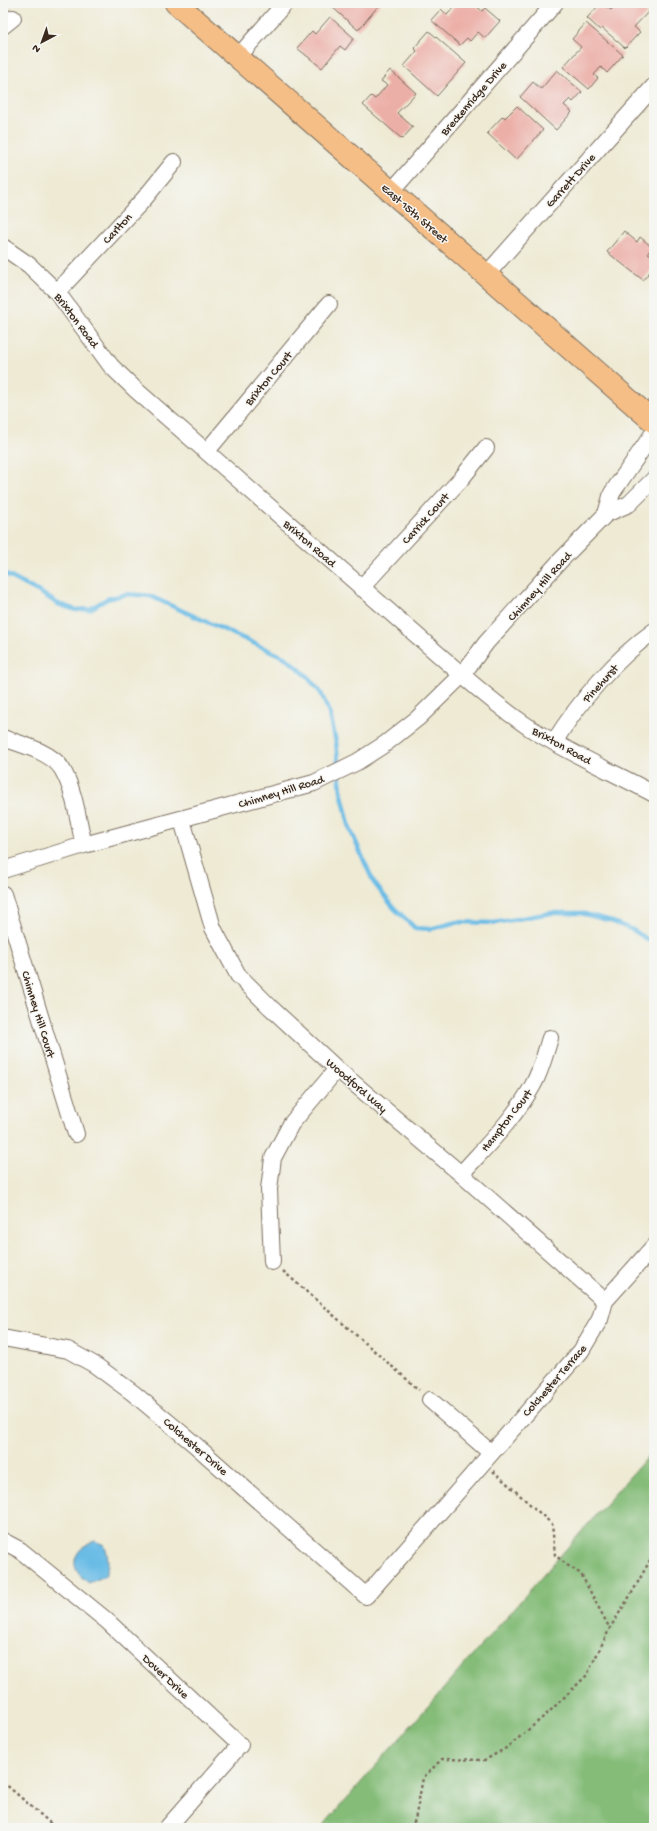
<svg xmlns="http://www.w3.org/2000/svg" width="657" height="1831" font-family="'Gochi Hand',sans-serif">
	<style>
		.forest { fill: #84bc78; stroke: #60734b }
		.water { fill: #6abce6; stroke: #527382 }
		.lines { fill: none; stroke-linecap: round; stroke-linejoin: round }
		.stream { stroke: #6abce6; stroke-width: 4.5 }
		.building { fill: #ecafa7 }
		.street-casing { stroke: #7a6d5e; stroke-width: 18 }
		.primary-casing { stroke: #7a6d5e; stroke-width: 24 }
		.path { stroke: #7a6d5e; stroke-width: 2.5; stroke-dasharray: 3 3; stroke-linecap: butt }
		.street { stroke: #fff; stroke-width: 16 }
		.primary { stroke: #f5be86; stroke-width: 22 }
		.labels { text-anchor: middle; stroke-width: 3; stroke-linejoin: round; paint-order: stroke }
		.street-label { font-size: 12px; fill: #3b2a1e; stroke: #f6f6f2 }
	</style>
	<rect width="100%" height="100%" fill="#f6f6f2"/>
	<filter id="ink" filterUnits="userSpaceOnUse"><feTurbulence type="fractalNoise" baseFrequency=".025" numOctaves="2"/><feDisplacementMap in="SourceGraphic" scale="8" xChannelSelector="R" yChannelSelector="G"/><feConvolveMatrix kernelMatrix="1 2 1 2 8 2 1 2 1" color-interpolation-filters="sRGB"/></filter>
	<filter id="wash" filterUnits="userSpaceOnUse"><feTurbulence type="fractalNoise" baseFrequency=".012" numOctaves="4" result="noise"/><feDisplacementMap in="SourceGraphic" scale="16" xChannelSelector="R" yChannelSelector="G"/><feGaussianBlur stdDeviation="0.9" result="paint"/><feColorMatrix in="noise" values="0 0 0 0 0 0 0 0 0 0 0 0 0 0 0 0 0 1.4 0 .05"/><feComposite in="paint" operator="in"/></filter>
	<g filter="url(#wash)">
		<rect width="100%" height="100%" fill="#eeead4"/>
		<!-- forest -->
		<path class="forest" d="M654,1449V1828H321Z"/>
		<!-- water -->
		<path class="water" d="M95,1541L104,1545C109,1557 109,1564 105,1576L89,1583C67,1569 72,1549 95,1541Z"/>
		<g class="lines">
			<!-- stream -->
			<path class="stream" d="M3,573L41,593L58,604L76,610L90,609L107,599L127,594L150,596L286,658L306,675L321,693L330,715L336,742L341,791L350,829L374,883L394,908L415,928L430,929L457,922L494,923L551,913H581L608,920L633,930L654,944"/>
		</g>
		<g id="blocks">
			<!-- building -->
			<path class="building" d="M333,3H381L358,30L331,6Z
				M452,3H473L482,11L485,8L500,21L485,38L478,32L470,41L467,38L460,45L431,20L441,9L447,15L455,6Z
				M601,3L611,10L617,3H645L651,9L634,27L640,32L625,48L602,28L600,30L587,18Z
				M330,17L354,38L345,50L340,46L322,68L297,48L312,31L315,34Z
				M586,23L623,55L607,73L601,67L594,75L598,78L589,89L563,67L581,47L572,39Z
				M429,31L466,63L437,96L404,66L417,51L414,48Z
				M390,70L416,93L397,113L413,127L402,139L363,105L371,96L375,99L387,85L381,81Z
				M557,70L582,92L573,102L570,99L564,105L572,112L556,130L520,97L533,82L541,89Z
				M517,106L543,130L516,160L487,133L503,116L505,118Z
				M624,231L637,242L640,237L652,247L648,253L654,257V267L643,280L607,252Z"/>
		</g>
	</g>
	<g filter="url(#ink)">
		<use href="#blocks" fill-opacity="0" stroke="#7a6d5e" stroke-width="1"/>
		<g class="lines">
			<defs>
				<path id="street" d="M3,26L13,18
					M238,57L285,3
					M391,192L555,3
					M3,247L29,265L57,292L111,366L137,391L462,675C484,694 506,712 530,728C569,753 613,772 654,794
					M486,275L654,86
					M57,292L144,199L174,162
					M207,451L329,304
					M606,514L612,493L654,432
					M361,588L461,479L486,448
					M3,738C20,744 52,752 62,769C75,791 78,821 84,845
					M554,742C579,702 616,658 654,631
					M182,820L213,928L238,975L270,1007L337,1069L461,1174L605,1301
					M3,870L84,845L314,783L357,762L385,744L418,718L462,675L486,643L559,562L606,514L629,504L654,479
					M3,894L76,1134
					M461,1174C486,1146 515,1118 533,1085C541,1071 545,1054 550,1038
					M272,1262L269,1189L273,1158L291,1124L337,1069
					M3,1338L68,1350L95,1365L133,1393L193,1443L366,1596L581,1351L600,1319L605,1301L654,1246
					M430,1400L490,1452
					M3,1541L20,1550L106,1620L240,1745L167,1828"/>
				<path id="primary" d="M176,3L654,422"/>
			</defs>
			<!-- street casing -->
			<use href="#street" class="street-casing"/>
			<!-- primary casing -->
			<use href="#primary" class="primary-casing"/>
			<!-- path -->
			<path class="path" d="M283,1271L419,1390
				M493,1471L552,1524L555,1555L567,1565L581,1574L609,1627
				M3,1782L56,1828
				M410,1828L415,1820L423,1778L442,1759L485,1760L508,1747L548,1713L587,1675L610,1628L633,1591L654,1553"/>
			<!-- street -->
			<use href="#street" class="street"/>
			<!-- primary -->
			<use href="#primary" class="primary"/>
		</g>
	</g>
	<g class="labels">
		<!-- street labels -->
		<g class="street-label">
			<text transform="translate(473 98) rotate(-49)" y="4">Breckenridge Drive</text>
			<text transform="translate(570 180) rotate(-48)" y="4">Garrett Drive</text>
			<text transform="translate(415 213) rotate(41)" y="4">East 15th Street</text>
			<text transform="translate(117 228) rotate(-47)" y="4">Carlton</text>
			<text transform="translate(77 320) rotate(53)" y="4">Brixton Road</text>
			<text transform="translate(268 378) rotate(-50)" y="4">Brixton Court</text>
			<text transform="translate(425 518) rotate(-48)" y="4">Carrick Court</text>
			<text transform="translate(310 543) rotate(41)" y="4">Brixton Road</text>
			<text transform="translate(539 586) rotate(-48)" y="4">Chimney Hill Road</text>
			<text transform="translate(600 683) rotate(-48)" y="4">Pinehurst</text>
			<text transform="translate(562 745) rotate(29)" y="4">Brixton Road</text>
			<text transform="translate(281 791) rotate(-17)" y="4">Chimney Hill Road</text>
			<text transform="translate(39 1014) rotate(73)" y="4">Chimney Hill Court</text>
			<text transform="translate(357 1085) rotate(41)" y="4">Woodford Way</text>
			<text transform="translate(506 1120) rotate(-52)" y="4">Hampton Court</text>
			<text transform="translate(554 1380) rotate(-49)" y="4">Colchester Terrace</text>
			<text transform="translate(196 1446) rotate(41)" y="4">Colchester Drive</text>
			<text transform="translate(166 1676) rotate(43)" y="4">Dover Drive</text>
		</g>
	</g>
	<!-- margin -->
	<rect width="657" height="1831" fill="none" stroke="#f6f6f2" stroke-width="16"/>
	<!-- north arrow -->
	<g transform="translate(42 42) rotate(221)" stroke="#f6f6f2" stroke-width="3" paint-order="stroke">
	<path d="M0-3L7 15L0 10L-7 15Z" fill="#3b2a1e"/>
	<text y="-6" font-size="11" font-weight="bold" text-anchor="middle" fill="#3b2a1e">N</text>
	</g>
</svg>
